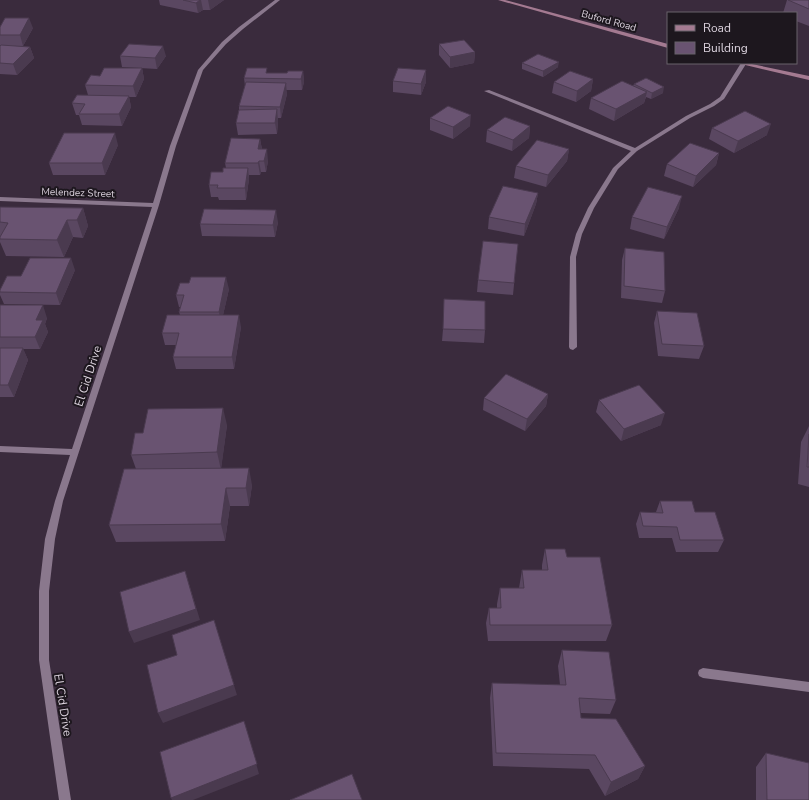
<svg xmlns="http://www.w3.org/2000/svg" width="809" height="800" font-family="'Nunito Sans',sans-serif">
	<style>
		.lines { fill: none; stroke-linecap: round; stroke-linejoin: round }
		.street { fill: #8a788d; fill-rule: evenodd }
		.secondary { fill: #a47a91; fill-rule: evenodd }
		.wall { fill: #5a4761 }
		.shaded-wall { fill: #4a3a4f }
		.building { fill: #695371; stroke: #4a3a4f }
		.labels { text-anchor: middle; stroke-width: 4; stroke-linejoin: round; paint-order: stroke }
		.far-street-label { font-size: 10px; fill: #dcd3de; stroke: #1d171e }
		.street-label { font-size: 12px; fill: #dcd3de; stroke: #1d171e }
	</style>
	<rect width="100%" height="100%" fill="#3a2b3d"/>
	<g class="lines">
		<!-- street -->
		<path class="street" d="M275,0H280L243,29L226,44L203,70L176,146L159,205L63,501L55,539L49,591V660L71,800H59L39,660V591L45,539L55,501L70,455L0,452V446L72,449L152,207L0,201V197L153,203L170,146L198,70L222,42L239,27Z
			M741,63L746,64L724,99L714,106L690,118L637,151L618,169L594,208L582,234L576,257L577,347L573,350L570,349L569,347L570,257L576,234L588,208L613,168L631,151L484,91L489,90L635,148L686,116L710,104L720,97Z
			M703,668L809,682V692L703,678L699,676L698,673L699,670Z"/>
		<!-- secondary -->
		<path class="secondary" d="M498,0H505L668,44V48Z
			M737,63H747L809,76V80Z"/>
	</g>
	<!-- wall -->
	<path class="wall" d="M159,0H224L210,10H203L198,13L160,5Z
		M787,0H809V26L796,21V13H783Z
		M33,28L23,46H18L30,47L34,58L17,75L0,74V35Z
		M439,44L475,52L474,63L450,68L439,55Z
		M120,56H166L157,69L122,67Z
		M522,63L558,67L543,77L522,69Z
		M142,68L144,79L136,97H129L131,107L122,126L82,125L79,115H76L72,103L88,95L85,85L100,76Z
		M303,71L304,82L302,90H286L287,94L281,118H278V121L277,134L238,135L236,123L239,110V106L245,86L244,78L267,73H287Z
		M593,79L591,91L576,102L552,93L554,82Z
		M393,81L426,82L421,95L393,92Z
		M634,84L663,93L651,99L646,97L644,103L614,121L589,109L591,98L633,86Z
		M430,118L470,126L453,139L430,130Z
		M530,126L529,138L512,151L486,142L487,130Z
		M712,128L767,135L734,153L709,139Z
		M260,139L262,149L268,161L266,172H261L260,175H249V179L246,200H219L218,197H211L209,185L223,172L226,168L225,163Z
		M118,145L105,175H53L49,163Z
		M569,149L567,161L546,187L514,178L516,166Z
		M719,153L716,165L693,187L664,176L667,164Z
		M538,193L536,204L524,236L488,229L489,217Z
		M0,207L83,208L88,226L83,238L73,237L64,257L6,256L0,242Z
		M679,208L664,239L630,229L632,217Z
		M278,222L275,237L202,236L200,224Z
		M518,244L513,295L477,292L478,280Z
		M625,248L665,291L662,303L621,298L622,260Z
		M75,270L60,305L4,304L0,295V290Z
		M229,289L223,315L241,327L234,369H176L173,357L176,345H165L162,333L180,315L179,312L180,307H179L176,295Z
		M0,305L47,318L45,324L48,332L40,349H23L28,360L14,397H0Z
		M657,311L704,346L699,359L658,356L654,323Z
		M443,329L485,330L484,343L442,341Z
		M548,394L546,406L525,431L483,410L484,398Z
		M599,400L661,425L621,441L596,412Z
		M227,425L221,468L252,485L249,506H230L225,541L116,542L109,525L136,469L131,455L143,433Z
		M809,426V487L798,484L801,442Z
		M660,501L695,512L724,540L718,552H676L672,538H639L636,524L640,512H656Z
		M545,549L567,557L612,625L606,641H488L486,623L489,608H497V604L500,588H519L522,570H542V565Z
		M562,650L616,700L610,714L581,713V718L645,766L638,779L605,796L589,769L493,766L490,698L492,683L560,685L558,666Z
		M766,753L809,800H756V767Z"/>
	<!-- shaded-wall -->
	<path class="shaded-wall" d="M200,0H201L203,10L198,13L196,3Z
		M208,0H224L210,10Z
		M29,18L33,28L23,46L20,35Z
		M163,46L166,56L157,69L155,58Z
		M30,47L34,58L17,75L13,64Z
		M475,52L474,63L450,68V57Z
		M559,62L558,67L543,77V71Z
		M142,68L144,79L136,97L133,86Z
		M426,70V82L421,95V84Z
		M303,71L304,82L302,90L301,79Z
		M593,79L591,91L576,102L577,91Z
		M286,83L287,94L281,118L280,107Z
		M664,87L663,93L651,99L652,93Z
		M647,92L644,103L614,121L616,109Z
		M129,96L131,107L122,126L119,114Z
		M277,109L278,121L277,134L275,123Z
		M471,115L470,126L453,139V127Z
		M771,124L767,135L734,153L738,141Z
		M530,126L529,138L512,151L513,140Z
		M115,133L118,145L105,175L102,163Z
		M260,139L262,150L258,149Z
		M267,149L268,161L266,172L264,161Z
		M569,149L567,161L546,187L548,175Z
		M719,153L716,165L693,187L696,176Z
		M259,161L261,172L260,175L258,163Z
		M248,168L249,179L246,200L245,188Z
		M538,193L536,204L524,236L525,224Z
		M682,196L679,208L664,239L667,227Z
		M83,208L88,226L83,238L77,220Z
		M276,210L278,222L275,237L273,225Z
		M67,220L73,237L64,257L57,240Z
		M71,258L75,270L60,305L56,293Z
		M226,277L229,289L221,324L219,312Z
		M43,305L47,318L45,324L48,332L40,349L35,337L36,320Z
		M239,315L241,327L234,369L232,357Z
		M23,348L28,360L14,397L8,385Z
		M548,394L546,406L525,431L527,419Z
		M223,408L227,425L221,470L217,452Z
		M665,413L661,425L621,441L624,429Z
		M249,468L252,485L249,506L246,488Z
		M226,488L230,506L225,541L221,524Z
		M185,571L200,620L134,643L129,632Z
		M214,620L237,695L163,723L158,713Z
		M247,731L259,774L193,800H172L171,798Z
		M645,766L638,779L605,796L611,782Z"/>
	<!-- building -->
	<path class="building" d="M183,0H200L196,3Z
		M788,0H809V9Z
		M5,18H29L20,35H0V27Z
		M464,40L475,52L450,57L439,44Z
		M129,44L163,46L155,58L120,56Z
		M1,45L30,47L13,64L0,63V46Z
		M538,54L559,62L543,71L522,63Z
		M104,68H142L133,86L85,85L91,75L100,76Z
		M247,68H267L266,73H287L288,71H303L301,79L244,78Z
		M398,68L426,70L421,84L393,81Z
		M570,71L593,79L577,91L554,82Z
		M646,78L664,87L652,93L634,84Z
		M622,81L647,92L616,109L591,98Z
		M246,82L286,83L280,107L239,106Z
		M77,95L129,96L119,114H79L85,104L72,103Z
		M448,106L471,115L453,127L430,118Z
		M277,109L275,123H236L239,110Z
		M745,111L771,124L738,141L712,128Z
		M505,117L530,126L513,140L487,130Z
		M64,133H115L102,163H49Z
		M231,138L260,139L258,149H267L264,161H259L258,163H225Z
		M537,140L569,149L548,175L516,166Z
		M690,143L719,153L696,176L667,164Z
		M223,168H248L245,188H217L218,185H209L211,172H223Z
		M503,186L538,193L525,224L489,217Z
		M648,187L682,196L667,227L632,217Z
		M0,207L83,208L77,220H67L57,240L0,239V237L8,223L0,222Z
		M204,209L276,210L273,225L200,224Z
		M483,241L518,244L514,283L478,280Z
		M625,248L664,252L665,291L624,286Z
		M30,258H71L56,293L0,292V290L7,276H21Z
		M191,277H226L219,312H179L184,295H176L180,283H189Z
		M444,299L485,301V330L443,329Z
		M0,305H43L36,320H43L35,337H0Z
		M657,311L697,313L704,346L662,344Z
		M167,315H239L232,357H173L179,333H162Z
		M0,348H23L8,385H0Z
		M506,374L548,394L527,419L484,398Z
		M639,385L665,413L624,429L599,400Z
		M223,408L217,452L131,455L135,433H143L148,409Z
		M809,434V467H807Z
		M249,468L246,488H226L221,524L109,525L124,469Z
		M660,501H692L695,512H715L724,540H680L677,527L643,526L640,512L663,513Z
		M545,549H565L567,557H600L612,625H490L489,608H501L500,588H524L522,570H548Z
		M185,571L196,609L129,632L120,592Z
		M214,620L234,685L158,713L147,665L177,655L172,635Z
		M562,650L609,652L616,700L579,698L581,718L616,719L645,766L611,782L595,755L496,753L492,683L566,685Z
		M244,721L257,764L171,798L160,752Z
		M766,753L809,763V800H767Z
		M352,774L362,800H290Z"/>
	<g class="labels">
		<!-- far-street labels -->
		<g class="far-street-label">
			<text transform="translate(609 20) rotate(15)" y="4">Buford Road</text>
			<text transform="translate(78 192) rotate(2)" y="4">Melendez Street</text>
		</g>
		<!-- street labels -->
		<g class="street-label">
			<text transform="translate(88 376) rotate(-72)" y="4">El Cid Drive</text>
			<text transform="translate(63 705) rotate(81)" y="4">El Cid Drive</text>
		</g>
	</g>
	<!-- legend -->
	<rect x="667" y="12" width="130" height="52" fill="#1d171e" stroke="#69626b"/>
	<rect x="675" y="25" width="20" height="6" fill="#a47a91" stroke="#69626b"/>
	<text x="703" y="32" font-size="12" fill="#dcd3de">Road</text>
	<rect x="675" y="42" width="20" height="12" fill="#695371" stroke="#69626b"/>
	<text x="703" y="52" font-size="12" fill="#dcd3de">Building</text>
</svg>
